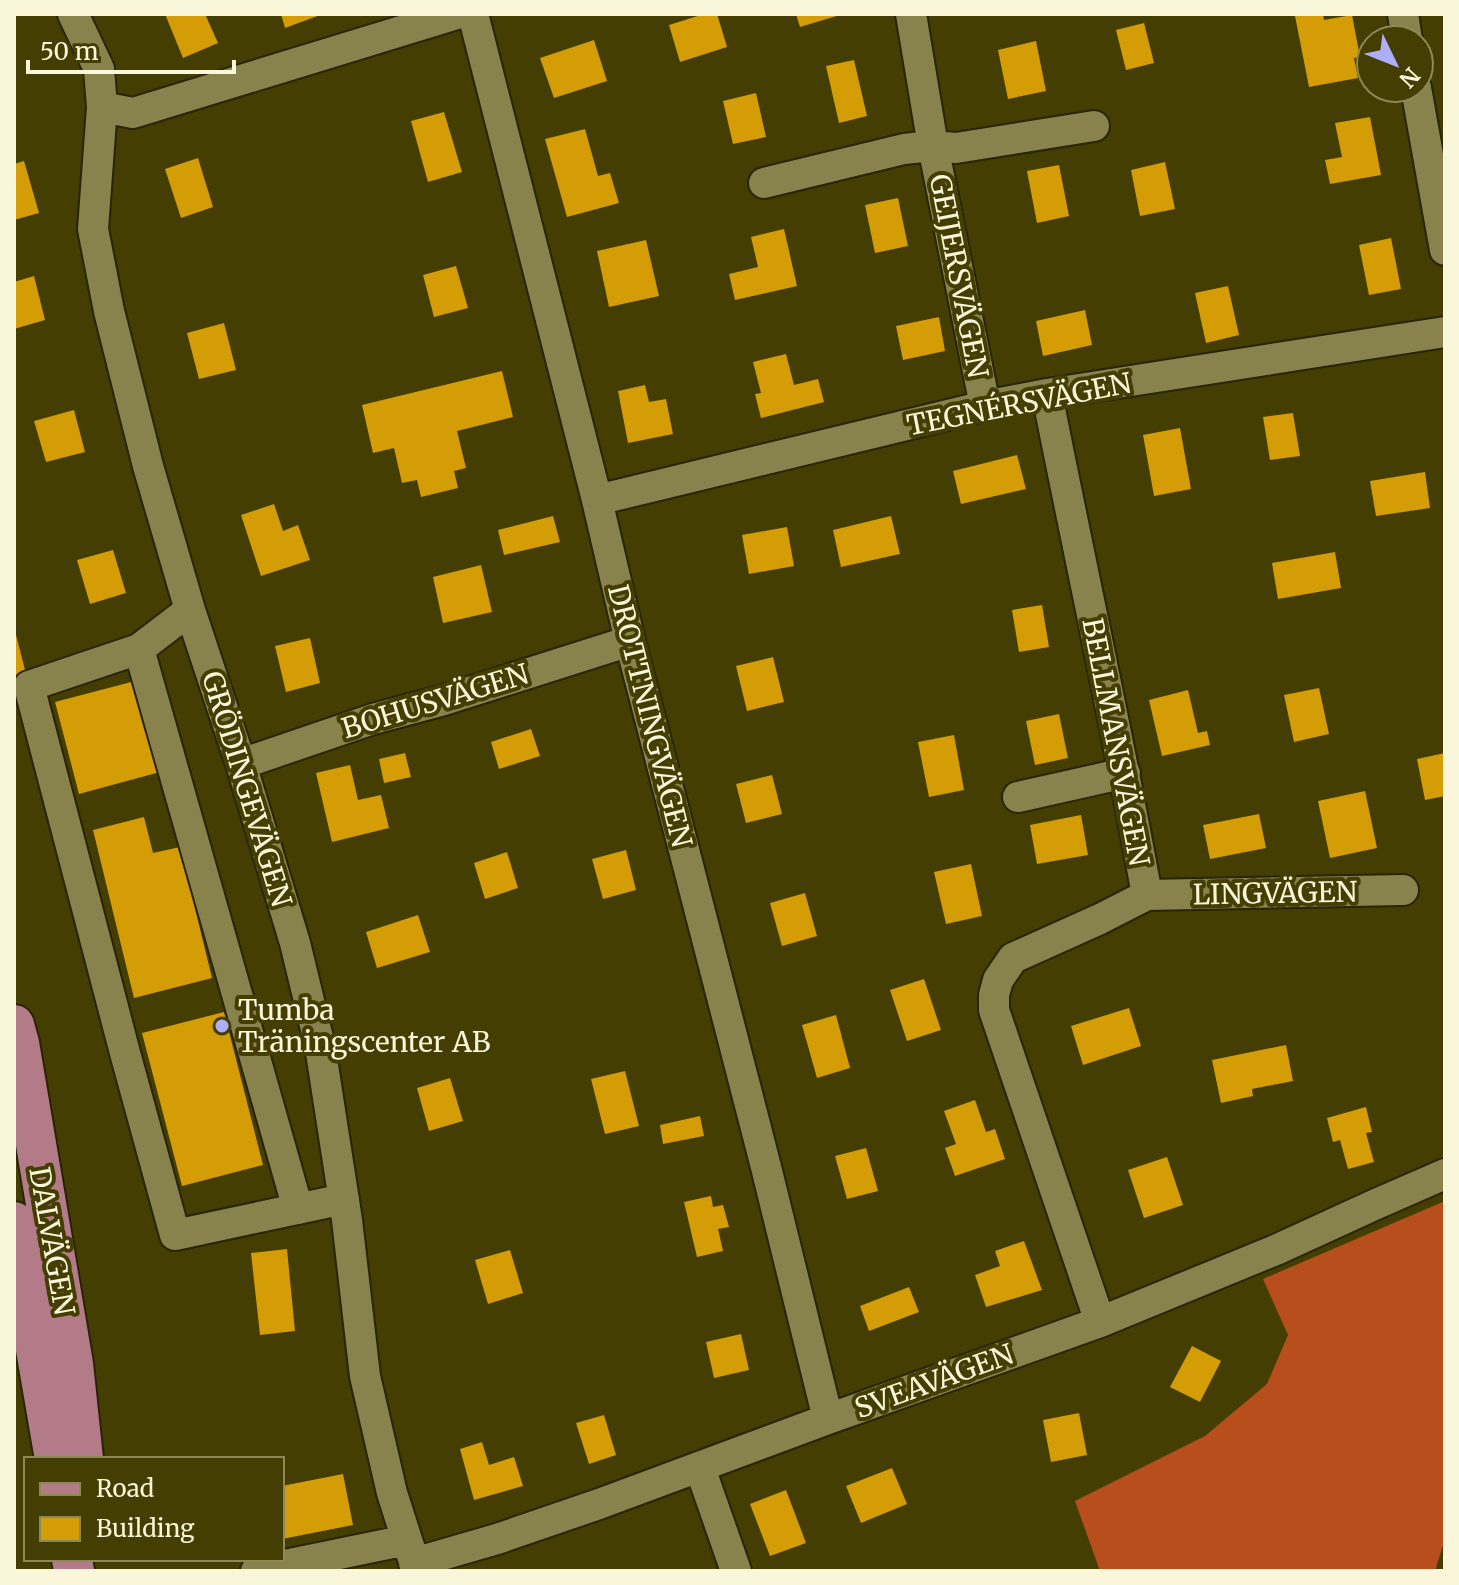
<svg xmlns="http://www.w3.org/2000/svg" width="1459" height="1585" font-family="Merriweather,serif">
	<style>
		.forest { fill: #b74e1c }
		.building { fill: #d49c05 }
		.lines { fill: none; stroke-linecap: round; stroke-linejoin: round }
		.minor-casing { stroke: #282408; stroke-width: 34 }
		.major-casing { stroke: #282408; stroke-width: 44 }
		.minor { stroke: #88824d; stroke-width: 30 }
		.major { stroke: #b37b88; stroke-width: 40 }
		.poi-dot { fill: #adaffb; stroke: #443e02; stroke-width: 3 }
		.labels { text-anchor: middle; stroke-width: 8; stroke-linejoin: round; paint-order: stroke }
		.street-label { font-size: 28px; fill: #f9f6da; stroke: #443e02 }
		.poi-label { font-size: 28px; fill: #f9f6da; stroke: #443e02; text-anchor: start }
	</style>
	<rect width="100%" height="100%" fill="#443e02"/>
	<!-- forest -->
	<path class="forest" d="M1445,1201V1539L1435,1571H1100L1075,1501L1205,1436L1267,1384L1288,1335L1263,1279Z"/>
	<!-- building -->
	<path class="building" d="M165,14H205L218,43L183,58Z
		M281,14H323L285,28Z
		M704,14H717L727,47L680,62L669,25Z
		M796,14H840V15L800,27Z
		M1307,14H1323L1324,20L1352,15L1360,57L1354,58L1358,78L1309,87L1295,16Z
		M1144,23L1154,63L1126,70L1116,30Z
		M594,40L607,81L554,98L540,58Z
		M1036,41L1046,91L1008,99L998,50Z
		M854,60L867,116L839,123L826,66Z
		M756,93L766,137L733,144L723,101Z
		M444,112L462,172L428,182L411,121Z
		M1370,117L1381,175L1330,184L1325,160L1342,157L1335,123Z
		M585,129L598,176L610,173L619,203L567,217L545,139Z
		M198,158L213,207L181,218L165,169Z
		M24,161L39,213L14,220V164Z
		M1165,162L1175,209L1140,216L1131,170Z
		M1059,165L1069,216L1037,223L1027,171Z
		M898,198L908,246L875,253L865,205Z
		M784,229L797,286L735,300L729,274L758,267L751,237Z
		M1391,238L1401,289L1369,295L1359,245Z
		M646,240L659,296L609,307L597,251Z
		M456,266L468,308L434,317L423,275Z
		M34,276L45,320L14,329V282Z
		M1228,286L1239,335L1206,343L1195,293Z
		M1085,310L1092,345L1043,356L1036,321Z
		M939,317L945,351L903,360L896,326Z
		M224,323L236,370L199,379L187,333Z
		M786,354L794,385L818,379L824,402L761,418L755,394L761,393L753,362Z
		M502,371L513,417L457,431L466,468L454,471L458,488L421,497L417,480L402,483L394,448L373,453L362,405Z
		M645,385L649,402L666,399L673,434L628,443L618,391Z
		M74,410L85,452L46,462L34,421Z
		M1293,413L1300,456L1270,460L1263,417Z
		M1180,428L1191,489L1154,496L1143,435Z
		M1017,455L1026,489L961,504L953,471Z
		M1425,472L1430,508L1376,516L1370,481Z
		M274,504L283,531L298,525L310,560L261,576L241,515Z
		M553,516L560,542L504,555L498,530Z
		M891,516L900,554L841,567L833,530Z
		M787,527L794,566L749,574L742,535Z
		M113,550L126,593L90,604L77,560Z
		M1335,552L1341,588L1278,599L1272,563Z
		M481,565L492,612L443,623L433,577Z
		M1042,605L1049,647L1019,652L1012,610Z
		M14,627L26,674L14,677Z
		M310,638L320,683L286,692L275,646Z
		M773,657L784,702L747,711L736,666Z
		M135,681L160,772L79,794L55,702Z
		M1319,688L1329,734L1294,742L1284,695Z
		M1188,690L1198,733L1207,731L1210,745L1162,756L1149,700Z
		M1059,714L1068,758L1035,765L1026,721Z
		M531,729L540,756L499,769L491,742Z
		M954,735L964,790L929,797L918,742Z
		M405,753L411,777L384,783L379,759Z
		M1445,753V796L1425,800L1417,759Z
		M350,765L358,800L381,795L389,828L332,842L316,773Z
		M772,775L782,814L746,823L736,784Z
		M1365,791L1377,848L1330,858L1318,801Z
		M1259,814L1266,848L1210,859L1203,825Z
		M1081,815L1088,855L1037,864L1030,825Z
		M144,817L153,853L180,847L212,978L134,998L93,830Z
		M626,850L636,890L603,899L592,859Z
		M507,852L518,888L485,899L474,863Z
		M971,864L982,916L946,924L934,872Z
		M805,893L817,936L782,946L770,903Z
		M418,915L430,952L377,968L366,932Z
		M924,979L941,1030L907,1041L890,990Z
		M1129,1008L1141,1046L1083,1065L1071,1026Z
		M224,1012L263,1165L182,1186L142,1033Z
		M836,1015L850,1068L817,1078L802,1025Z
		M1286,1045L1293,1081L1252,1089L1253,1096L1221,1103L1212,1060Z
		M625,1071L639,1126L605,1134L591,1079Z
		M450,1078L463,1121L429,1131L417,1088Z
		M975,1100L986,1132L995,1129L1005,1159L955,1176L945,1148L956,1144L944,1111Z
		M1366,1107L1372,1132L1366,1133L1374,1162L1348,1169L1340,1140L1333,1142L1327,1118Z
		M700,1116L704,1136L663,1144L660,1125Z
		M866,1148L878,1191L847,1199L835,1156Z
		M1167,1157L1183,1205L1144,1218L1128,1170Z
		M711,1196L713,1207L723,1205L729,1227L718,1229L723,1251L697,1257L684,1202Z
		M1024,1241L1042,1290L986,1307L975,1275L1000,1266L995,1251Z
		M287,1249L295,1331L260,1335L251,1253Z
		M510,1250L523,1293L488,1304L475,1260Z
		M909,1287L919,1312L869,1331L860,1306Z
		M741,1334L749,1370L714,1378L706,1342Z
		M1192,1346L1221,1361L1200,1402L1170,1387Z
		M1079,1413L1087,1455L1051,1462L1043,1420Z
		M604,1415L616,1455L589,1464L576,1423Z
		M482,1442L489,1465L514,1457L523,1486L474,1500L460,1449Z
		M892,1468L907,1504L861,1523L846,1486Z
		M343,1474L353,1525L282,1539V1486Z
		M786,1490L806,1543L770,1556L750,1504Z"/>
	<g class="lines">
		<defs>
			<path id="minor" d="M73,14L99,69L102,107L93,229L109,311L148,466L190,610L241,764L295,943L320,1046L347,1220L365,1376L392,1493L417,1571
				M473,14L597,500L630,641L766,1167L828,1419
				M911,14L933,146L985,406
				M1403,14L1407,40
				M1416,88L1445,250
				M102,107L133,113L457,14
				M764,183L904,149L933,146L956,148L1094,126
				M1047,394C1080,561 1117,728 1147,895L1100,919L1013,958L998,980L994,995V1010L1100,1322
				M597,500L985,406L1047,394L1445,332
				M190,610L139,649L29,686L125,1053L175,1235L344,1199
				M139,649L298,1209
				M241,764L373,719L444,700L630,641
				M1018,797L1125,773
				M1147,895L1403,890
				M700,1468L736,1571
				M414,1563L497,1539L599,1504L828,1419L1100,1322L1278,1249L1374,1205L1445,1174
				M256,1571L407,1540"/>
			<path id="major" d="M14,1025L19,1043L73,1364L83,1459
				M14,1222L55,1459
				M72,1559L74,1571"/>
		</defs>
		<!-- minor casing -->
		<use href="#minor" class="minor-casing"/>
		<!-- major casing -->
		<use href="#major" class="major-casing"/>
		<!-- minor -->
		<use href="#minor" class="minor"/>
		<!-- major -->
		<use href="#major" class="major"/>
	</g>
	<!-- markers -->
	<circle class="poi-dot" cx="222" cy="1026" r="8"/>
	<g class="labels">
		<!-- street labels -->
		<g class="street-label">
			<text transform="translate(959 276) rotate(79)" y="10">GEIJERSVÄGEN</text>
			<text transform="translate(1019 404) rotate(-11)" y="10">TEGNÉRSVÄGEN</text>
			<text transform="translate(435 701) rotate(-17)" y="10">BOHUSVÄGEN</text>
			<text transform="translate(650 716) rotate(76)" y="10">DROTTNINGVÄGEN</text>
			<text transform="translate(1116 742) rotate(79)" y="10">BELLMANSVÄGEN</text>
			<text transform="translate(247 789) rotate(73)" y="10">GRÖDINGEVÄGEN</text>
			<text transform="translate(1275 893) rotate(-1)" y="10">LINGVÄGEN</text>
			<text transform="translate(52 1241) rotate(80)" y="10">DALVÄGEN</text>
			<text transform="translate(934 1381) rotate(-20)" y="10">SVEAVÄGEN</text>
		</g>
		<!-- poi labels -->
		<g class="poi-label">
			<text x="238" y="1020">Tumba<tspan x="238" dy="32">Träningscenter AB</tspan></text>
		</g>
	</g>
	<!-- border -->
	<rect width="1459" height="1585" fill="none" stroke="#f9f6da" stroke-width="32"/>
	<!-- legend -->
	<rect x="24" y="1457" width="260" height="104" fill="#443e02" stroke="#8c8858" stroke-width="2"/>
	<rect x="40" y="1483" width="40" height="12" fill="#b37b88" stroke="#8c8858" stroke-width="2"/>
	<text x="96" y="1497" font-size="24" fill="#f9f6da">Road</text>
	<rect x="40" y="1517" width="40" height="24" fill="#d49c05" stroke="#8c8858" stroke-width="2"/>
	<text x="96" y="1537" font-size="24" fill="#f9f6da">Building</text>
	<!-- north arrow -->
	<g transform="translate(1395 64) rotate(133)"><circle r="38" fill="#443e02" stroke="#8c8858" stroke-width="2"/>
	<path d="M0-6L14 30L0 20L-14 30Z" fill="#adaffb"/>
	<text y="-12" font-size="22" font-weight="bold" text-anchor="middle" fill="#f9f6da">N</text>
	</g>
	<!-- scale -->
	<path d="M28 60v12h206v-12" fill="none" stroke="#f9f6da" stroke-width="4"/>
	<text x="40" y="60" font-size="24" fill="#f9f6da" stroke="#443e02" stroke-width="6" paint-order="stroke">50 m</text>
</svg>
